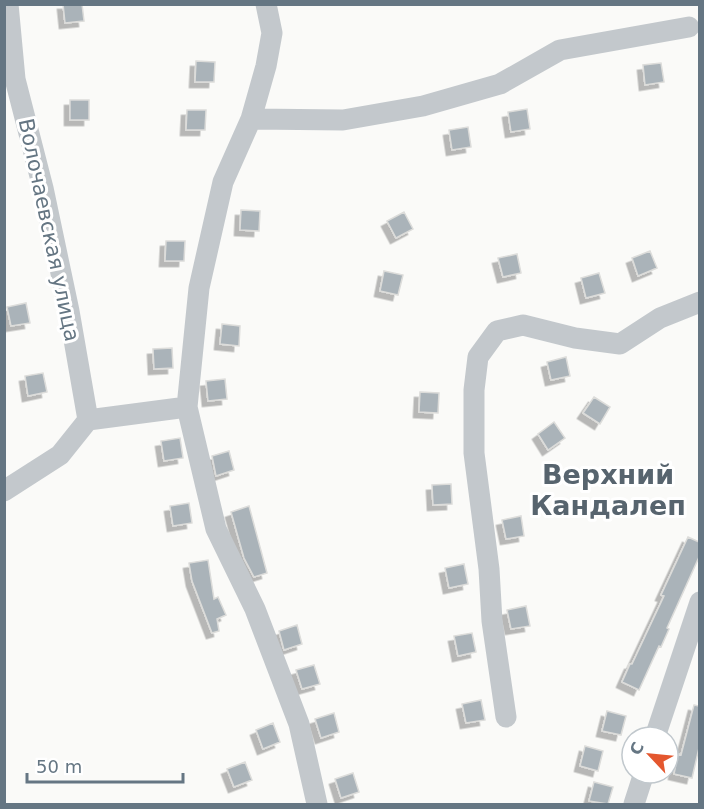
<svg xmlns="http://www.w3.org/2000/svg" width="704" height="809" font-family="'DejaVu Sans',sans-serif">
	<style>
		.building { fill: #aab3b9; stroke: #dcdcda; stroke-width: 1.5; filter: url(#shadow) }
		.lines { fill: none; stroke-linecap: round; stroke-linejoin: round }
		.minor { stroke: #c3c8cc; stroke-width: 21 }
		.labels { text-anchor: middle; stroke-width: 6; stroke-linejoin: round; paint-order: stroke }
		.street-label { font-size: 21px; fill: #657683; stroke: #fff }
		.district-label { font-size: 27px; font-weight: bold; fill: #57646e; stroke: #fff }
	</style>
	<defs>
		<filter id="shadow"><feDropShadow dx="-5.5" dy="5.5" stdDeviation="0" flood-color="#0004"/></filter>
	</defs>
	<rect width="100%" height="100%" fill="#fafaf8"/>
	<!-- building -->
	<path class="building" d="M63,4H82L84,21L65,23Z
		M196,61L215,62L214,82H195Z
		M661,63L664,82L645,85L643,65Z
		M70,100H89V120H70Z
		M527,109L530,129L511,132L508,112Z
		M187,110H206L205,130H186Z
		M468,127L471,147L452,150L449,130Z
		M241,210L260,211L259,231L240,230Z
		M404,212L413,229L396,238L387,221Z
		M166,241H185L184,261H165Z
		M650,251L657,268L638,276L632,258Z
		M517,254L521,273L503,277L498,258Z
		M384,271L403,275L398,295L380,291Z
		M599,273L605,293L586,298L581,278Z
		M26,303L30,323L11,326L7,307Z
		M222,324L240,326L239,346L220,344Z
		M172,348L173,368L154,369L153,349Z
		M566,357L570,376L551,380L547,362Z
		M43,373L47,392L28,396L25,376Z
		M225,379L227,399L208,401L206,381Z
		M420,392L439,393L438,413L419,412Z
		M594,397L610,407L600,424L583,413Z
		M554,422L565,438L548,450L538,434Z
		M180,438L183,458L164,461L161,441Z
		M229,451L234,470L216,476L212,456Z
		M451,484L452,504L433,505L432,485Z
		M189,503L192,523L173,526L170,506Z
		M249,506L267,573L254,577L244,558L231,512Z
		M521,516L524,536L506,539L502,520Z
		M688,537L699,542V557L667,628L669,629L661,647L659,646L639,690L622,682L630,664H632L664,596L661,595Z
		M208,560L214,599L218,597L226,615L217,619L219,631L212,633L192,581L189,563Z
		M464,564L468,584L449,588L445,568Z
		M526,606L530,626L511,629L507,610Z
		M297,625L302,644L284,650L279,631Z
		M472,633L476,652L458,656L454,636Z
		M314,665L320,684L302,689L296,670Z
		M481,700L485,720L466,723L462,704Z
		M694,705L699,706V748L692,778L674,774L678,754L681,755Z
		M607,711L626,716L621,735L602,731Z
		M334,713L339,732L321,738L315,719Z
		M273,723L280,742L263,749L256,730Z
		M585,746L603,751L598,771L580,766Z
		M245,762L252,780L234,787L227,769Z
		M353,773L359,792L341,798L335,779Z
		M594,782L613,787L608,804L589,801Z"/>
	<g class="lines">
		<!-- minor -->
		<path class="minor" d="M8,4L15,79L43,188L69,311L88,420
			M266,4L272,33L266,66L251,119L223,182L199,288L187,407L216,529L255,609L299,724L317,804
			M251,119L343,120L423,106L500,84L560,50L689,27
			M4,491L60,455L88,420L187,407
			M506,717L492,621L489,569L474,453V390L478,357L497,331L523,325L575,338L620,344L660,318L700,302
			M655,737L700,602
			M634,804L644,773"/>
	</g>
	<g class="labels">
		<!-- street labels -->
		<g class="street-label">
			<text transform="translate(49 230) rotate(78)" y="7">Волочаевская улица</text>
		</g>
		<!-- district labels -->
		<g class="district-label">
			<text x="608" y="484">Верхний<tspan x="608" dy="31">Кандалеп</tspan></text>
		</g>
	</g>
	<!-- border -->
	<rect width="704" height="809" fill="none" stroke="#657683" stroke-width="12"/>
	<!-- north arrow -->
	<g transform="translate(650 755) rotate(296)"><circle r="28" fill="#ffffff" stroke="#c1c8cd" stroke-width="1.5"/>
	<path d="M0-4.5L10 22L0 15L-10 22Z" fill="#e4572e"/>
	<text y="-9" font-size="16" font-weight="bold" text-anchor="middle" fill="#657683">С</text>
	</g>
	<!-- scale -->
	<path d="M27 773v9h156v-9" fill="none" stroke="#657683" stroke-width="3"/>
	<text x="36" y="773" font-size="18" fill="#657683" stroke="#ffffff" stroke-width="4.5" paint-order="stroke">50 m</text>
</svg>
